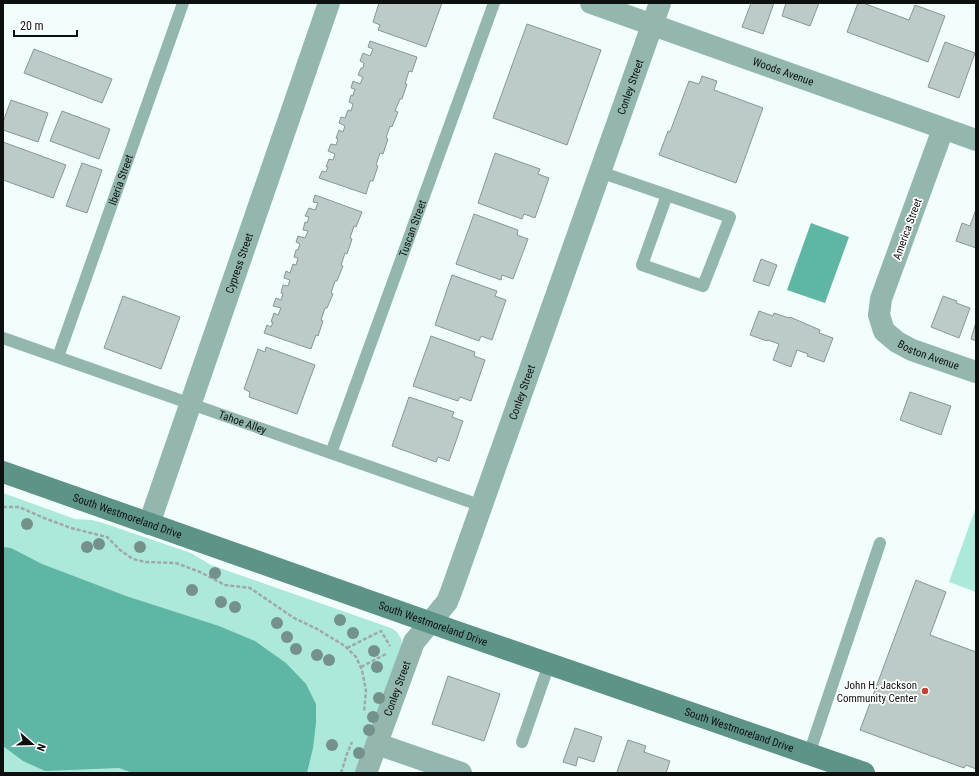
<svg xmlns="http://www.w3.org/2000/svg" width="979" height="776" font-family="'Roboto Condensed',sans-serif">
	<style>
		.green { fill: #ade9db }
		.water { fill: #5fb6a4 }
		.building { fill: #bccbc7; stroke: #899793 }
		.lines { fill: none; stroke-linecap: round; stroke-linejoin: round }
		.path { stroke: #9fa9a6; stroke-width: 2.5; stroke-dasharray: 4 2; stroke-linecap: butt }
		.lane { stroke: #93b6ae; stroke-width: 12 }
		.street { stroke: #93b6ae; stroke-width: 22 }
		.secondary { stroke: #5e9488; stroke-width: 22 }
		.tree { fill: #74918b }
		.poi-dot { fill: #cb3e32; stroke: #fff; stroke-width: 1.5 }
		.labels { text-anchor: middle; stroke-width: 3.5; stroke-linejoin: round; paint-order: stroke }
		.street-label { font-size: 11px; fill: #0c1110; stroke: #fff }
		.poi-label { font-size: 11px; fill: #0c1110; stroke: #fff; text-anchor: end }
	</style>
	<rect width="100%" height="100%" fill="#f2fefb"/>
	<!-- green -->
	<path class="green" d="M3,493L75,519L92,520L103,523L191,553L211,565L391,628L397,632L402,640L400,652L357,773H3Z
		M976,507V592L949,582Z"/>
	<!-- water -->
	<path class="water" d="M811,223L849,237L825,303L787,290Z
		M3,547L11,548L42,564L71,575L126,596L219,626L255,641L286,663L306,684L316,704V723L313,748L307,773H133L119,768L45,771L23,761L3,746Z"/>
	<!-- building -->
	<path class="building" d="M379,3H442L426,47L378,30L380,25L373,22Z
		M751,3H774L763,34L742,27Z
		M786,3H819L810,26L782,16Z
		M858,3H863L909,20L915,5L945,16L928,62L847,32Z
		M527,24L601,50L567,145L493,118Z
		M370,41L417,57L412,72L409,71L405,84H407L402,99H400L395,111L398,112L392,127L390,126L386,138L388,139L383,154L380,153L376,165L378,166L373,181H370L366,194L319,178L322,171L326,172L328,167H326L329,159L333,160L335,154L328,151L331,144L336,145L338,139L336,138L339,130L343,132L345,126L339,123L341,117L345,118L348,110L351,111L353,104L349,102L351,95L353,96L355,89L351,88L353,81L360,84L363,77L358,75L361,68H363L364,63L360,61L363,53L370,56L373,49L368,47Z
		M945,42L975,53L959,98L928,87Z
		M34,49L112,79L102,103L24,73Z
		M702,76L717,81L714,90L763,108L736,183L659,155L668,131L670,132L689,81L699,84Z
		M11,100L48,113L38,142L3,130V122Z
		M62,111L110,129L99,159L50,141Z
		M3,142L66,165L53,198L3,180Z
		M495,153L540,169L538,174L549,178L535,218L524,214L522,219L478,203Z
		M82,163L102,170L87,213L66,206Z
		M315,195L362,212L356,227L354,226L350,238L352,239L347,254L345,253L341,265L343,266L337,281H335L331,293L333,294L327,308H325L321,320L323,321L318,336L316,335L311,349L264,333L267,325L271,327L273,322H271L274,313L278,315L281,308L273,306L276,298L281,300L283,294L281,293L283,285L288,286L290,280L284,278L286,271L290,273L293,264L296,265L298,258L294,257L296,250H298L300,244L296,242L298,236L305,238L308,231L303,230L305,222L307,223L309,217L305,216L309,208L315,210L318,203L313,202Z
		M976,209V248L956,241L962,223L970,226Z
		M474,214L518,230L517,235L528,239L513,279L502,275L501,280L456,264Z
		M761,259L777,265L769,286L753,281Z
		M452,275L497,291L495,296L506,300L492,340L481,336L479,341L435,325Z
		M123,296L180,317L161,369L104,348Z
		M943,296L957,301L956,303L970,308L959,338L931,327Z
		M759,311L773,316L774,313L789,318L790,317L820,330L819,333L833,338L824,362L807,356L808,354L797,350L791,367L773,360L779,344L768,340L767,341L750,335Z
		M976,322V341L971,339Z
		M431,336L475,352L474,356L485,360L471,401L460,397L458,401L413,386Z
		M266,347L315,365L297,414L249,397L250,392L244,389L258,349L265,352Z
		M910,392L951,406L941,435L900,420Z
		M409,397L454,412L452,417L463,421L449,461L438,457L436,462L392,446Z
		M916,580L946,592L930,635L976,652V769L966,765L964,768L860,730Z
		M448,676L500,694L484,741L432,724Z
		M575,728L602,737L594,762L578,757L576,766L563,762Z
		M628,740L646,746L644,752L670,761L666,773H621L617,772Z"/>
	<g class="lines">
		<!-- path -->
		<path class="path" d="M3,507H19L44,518L71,528L107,537L120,550L133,559L145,562L176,563L200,572L225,585L250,588L294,618L317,629L345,646L356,657L362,670L366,691L364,712
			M347,648L381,631L390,646
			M361,667L386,654
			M341,773L347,754L352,742"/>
		<!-- lane -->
		<g class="lane">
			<path d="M600,172L667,195"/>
			<path d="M667,195L730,217L703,286L642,265Z"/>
			<path id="s1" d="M3,338L482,506"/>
			<path id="s2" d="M58,357L183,3"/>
			<path id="s3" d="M331,453L494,3"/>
			<path d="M522,742L549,664"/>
			<path d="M809,754L880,543"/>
		</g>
		<!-- street -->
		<g class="street">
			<path id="s4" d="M591,3L976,140"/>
			<path id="s5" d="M943,129L881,299L879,315L884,331L897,342L912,350L976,372"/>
			<path id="s6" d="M149,524L329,3"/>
			<path d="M377,744L461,773"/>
			<path id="s7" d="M366,773L414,642L447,602L451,592L660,3"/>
		</g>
		<!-- secondary -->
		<path class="secondary" id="s8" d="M3,472L457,632L864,773"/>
	</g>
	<!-- trees -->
	<g class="tree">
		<circle cx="27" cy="524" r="6"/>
		<circle cx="99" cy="544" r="6"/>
		<circle cx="87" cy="547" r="6"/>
		<circle cx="140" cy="547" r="6"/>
		<circle cx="215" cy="573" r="6"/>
		<circle cx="192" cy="590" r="6"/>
		<circle cx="221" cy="602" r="6"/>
		<circle cx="235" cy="607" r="6"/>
		<circle cx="340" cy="620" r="6"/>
		<circle cx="277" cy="623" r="6"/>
		<circle cx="353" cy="633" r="6"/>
		<circle cx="287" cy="637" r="6"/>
		<circle cx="296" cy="649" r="6"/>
		<circle cx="374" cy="651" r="6"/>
		<circle cx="317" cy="655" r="6"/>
		<circle cx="329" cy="660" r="6"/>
		<circle cx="377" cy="667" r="6"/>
		<circle cx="379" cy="698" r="6"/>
		<circle cx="373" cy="717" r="6"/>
		<circle cx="369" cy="730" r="6"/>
		<circle cx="332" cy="745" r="6"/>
		<circle cx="359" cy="753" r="6"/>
	</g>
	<!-- markers -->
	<circle class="poi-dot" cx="925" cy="691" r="4"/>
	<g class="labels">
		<!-- street labels -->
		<g class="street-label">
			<text dy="4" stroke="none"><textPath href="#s4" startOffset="204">Woods Avenue</textPath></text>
			<text dy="4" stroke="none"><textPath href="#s7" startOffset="738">Conley Street</textPath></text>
			<text dy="4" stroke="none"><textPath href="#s2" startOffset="188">Iberia Street</textPath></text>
			<text dy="4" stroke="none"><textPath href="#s3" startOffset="239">Tuscan Street</textPath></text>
			<text transform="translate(907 229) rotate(-70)" y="4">America Street</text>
			<text dy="4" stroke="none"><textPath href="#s6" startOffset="276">Cypress Street</textPath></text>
			<text dy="4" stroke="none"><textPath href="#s5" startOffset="265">Boston Avenue</textPath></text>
			<text dy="4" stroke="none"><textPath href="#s7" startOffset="414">Conley Street</textPath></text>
			<text dy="4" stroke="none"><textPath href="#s1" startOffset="254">Tahoe Alley</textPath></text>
			<text dy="4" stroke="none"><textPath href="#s8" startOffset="132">South Westmoreland Drive</textPath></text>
			<text dy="4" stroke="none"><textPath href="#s8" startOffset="456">South Westmoreland Drive</textPath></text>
			<text dy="4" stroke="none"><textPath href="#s7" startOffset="90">Conley Street</textPath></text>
			<text dy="4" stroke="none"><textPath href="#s8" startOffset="780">South Westmoreland Drive</textPath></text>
		</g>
		<!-- poi labels -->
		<g class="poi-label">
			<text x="917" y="689">John H. Jackson<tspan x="917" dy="13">Community Center</tspan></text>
		</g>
	</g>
	<!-- border -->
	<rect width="979" height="776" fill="none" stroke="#0c1110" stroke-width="8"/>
	<!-- north arrow -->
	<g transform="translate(32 744) rotate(110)" stroke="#ffffff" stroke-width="3" paint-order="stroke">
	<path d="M0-3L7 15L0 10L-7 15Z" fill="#0c1110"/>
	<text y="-6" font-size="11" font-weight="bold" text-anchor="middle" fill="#0c1110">N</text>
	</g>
	<!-- scale -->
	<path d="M14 30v6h63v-6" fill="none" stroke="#0c1110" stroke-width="2"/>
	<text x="20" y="30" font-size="12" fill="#0c1110" stroke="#ffffff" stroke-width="3" paint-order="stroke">20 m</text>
</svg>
